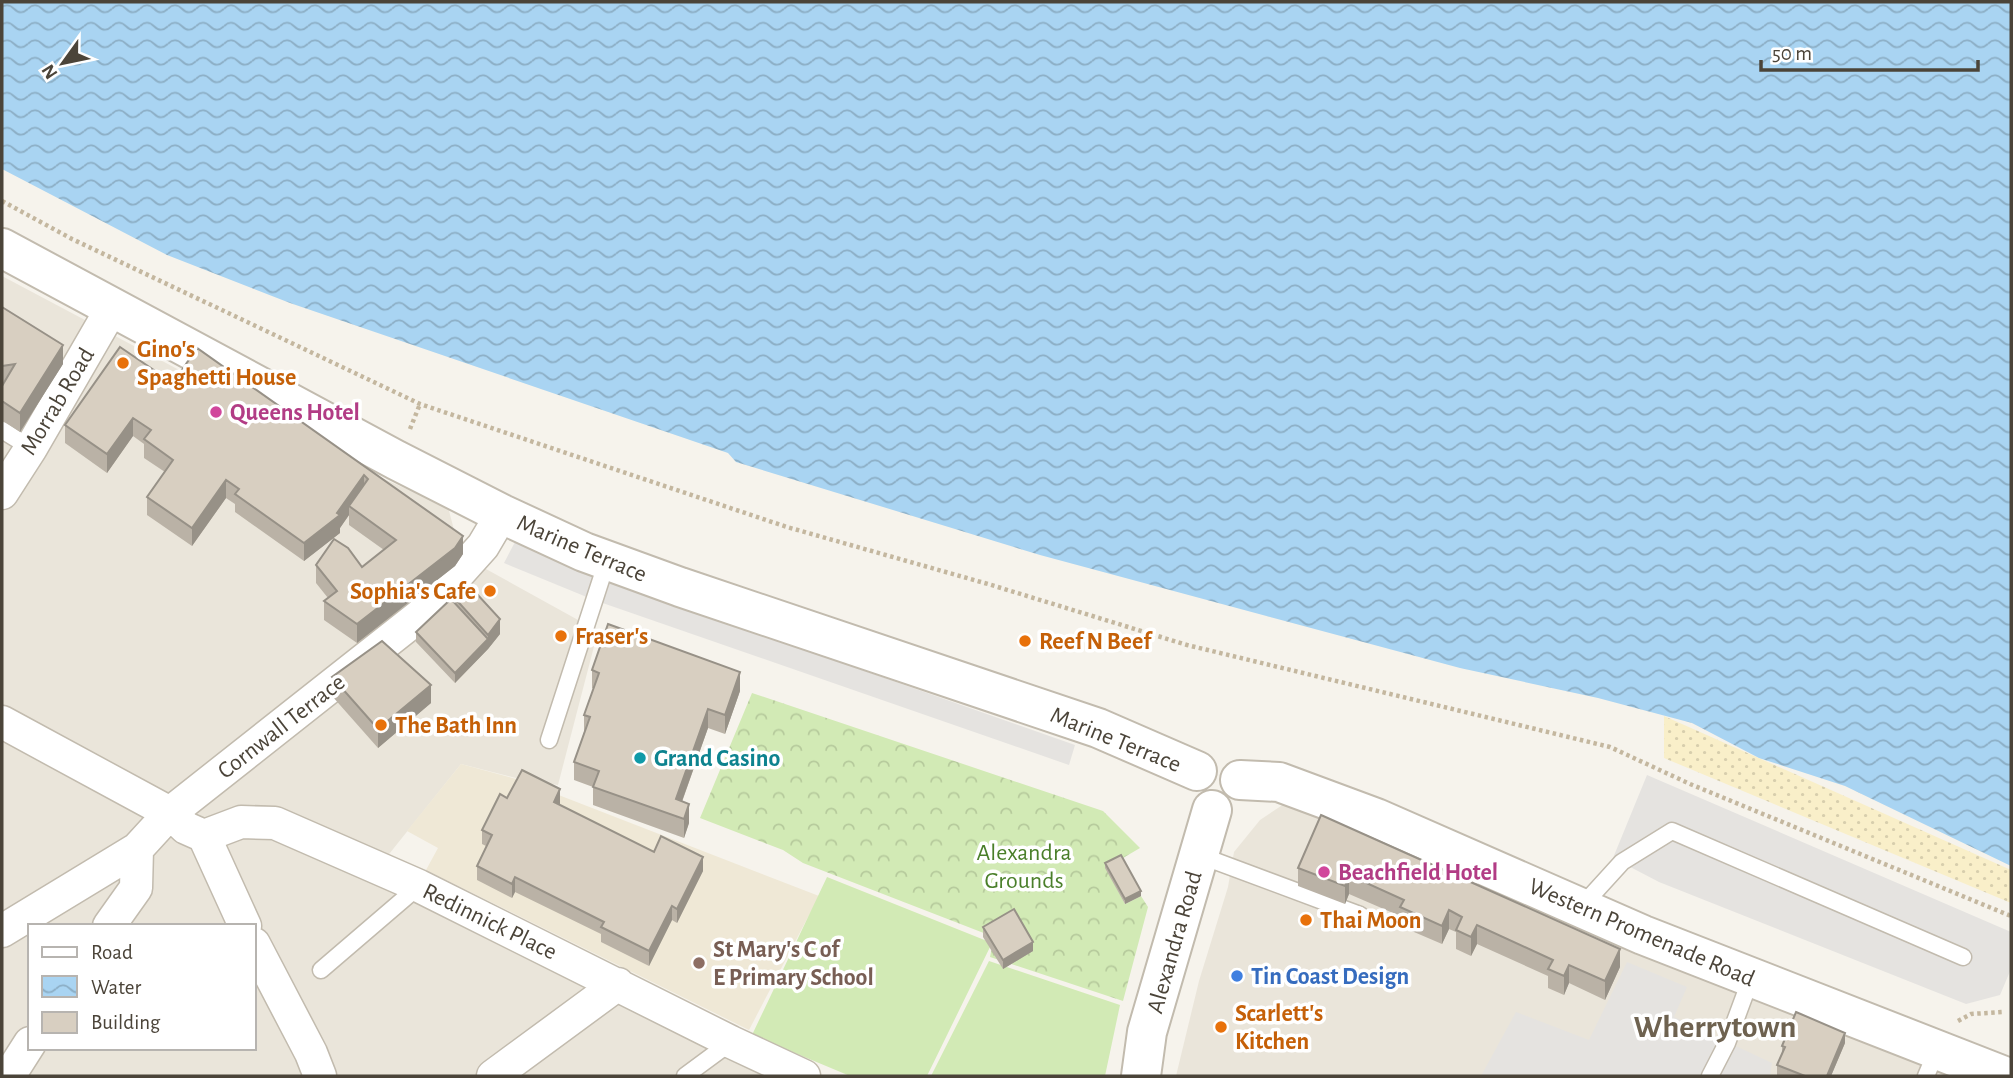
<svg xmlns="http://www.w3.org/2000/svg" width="2013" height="1078" font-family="'Alegreya Sans',sans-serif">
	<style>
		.residential { fill: #eae5da; fill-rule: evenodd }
		.education { fill: #efe8d6 }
		.grass { fill: #d2eab5 }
		.forest { fill: url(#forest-crowns) }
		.sand { fill: url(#sand-dots) }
		.parking { fill: #e5e3e0 }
		.water { fill: url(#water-waves) }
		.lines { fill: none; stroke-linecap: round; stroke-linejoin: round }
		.service-casing { stroke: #c2bbae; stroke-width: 19 }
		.minor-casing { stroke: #c2bbae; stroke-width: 35 }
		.tertiary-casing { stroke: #c2bbae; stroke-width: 42 }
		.path { stroke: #c4b79f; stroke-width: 4.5; stroke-dasharray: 3.5 3.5; stroke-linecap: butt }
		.service { stroke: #fff; stroke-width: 16 }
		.minor { stroke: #fff; stroke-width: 32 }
		.tertiary { stroke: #fff; stroke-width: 38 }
		.wall { fill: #bab2a6 }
		.shaded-wall { fill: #979187 }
		.building { fill: #d8cfc1; stroke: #979187; stroke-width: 2 }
		.food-dot { fill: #e8710a; stroke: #fff; stroke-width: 2.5 }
		.hotel-dot { fill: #d1479c; stroke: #fff; stroke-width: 2.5 }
		.culture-dot { fill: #0f9aa8; stroke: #fff; stroke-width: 2.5 }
		.education-dot { fill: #8d6e63; stroke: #fff; stroke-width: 2.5 }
		.shop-dot { fill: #3f7fe0; stroke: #fff; stroke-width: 2.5 }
		.labels { text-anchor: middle; stroke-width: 7; stroke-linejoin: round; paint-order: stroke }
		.food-label { font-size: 24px; font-weight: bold; fill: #c56008; stroke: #fff; text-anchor: start }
		.street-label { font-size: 24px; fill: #4b4439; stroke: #fff }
		.hotel-label { font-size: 24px; font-weight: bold; fill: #b23c85; stroke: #fff; text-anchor: start }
		.culture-label { font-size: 24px; font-weight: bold; fill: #0d838f; stroke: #fff; text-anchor: start }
		.park-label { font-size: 24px; fill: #4a7f2a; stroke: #fff }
		.education-label { font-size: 24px; font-weight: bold; fill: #785e54; stroke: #fff; text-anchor: start }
		.shop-label { font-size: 24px; font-weight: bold; fill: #366cbe; stroke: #fff; text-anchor: start }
		.district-label { font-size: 32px; font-weight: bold; fill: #6e6250; stroke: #fff }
	</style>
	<defs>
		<pattern id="forest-crowns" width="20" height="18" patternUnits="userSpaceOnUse" patternTransform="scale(1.75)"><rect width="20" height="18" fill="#d2eab5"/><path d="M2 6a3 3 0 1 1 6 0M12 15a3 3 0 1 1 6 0" fill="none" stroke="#b6ca9c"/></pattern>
		<pattern id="sand-dots" width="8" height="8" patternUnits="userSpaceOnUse" patternTransform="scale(1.75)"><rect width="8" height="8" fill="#f9efc9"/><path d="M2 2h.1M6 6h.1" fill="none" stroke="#d7cead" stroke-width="1.8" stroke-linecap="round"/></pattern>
		<pattern id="water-waves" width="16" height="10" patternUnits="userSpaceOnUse" patternTransform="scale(1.75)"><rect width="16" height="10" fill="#a9d4f2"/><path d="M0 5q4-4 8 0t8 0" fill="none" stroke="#8caec5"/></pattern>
	</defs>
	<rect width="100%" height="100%" fill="#f6f3ec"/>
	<!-- residential -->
	<path class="residential" d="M2,276L232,398L322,452L448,507L458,545L486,569L598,631L558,785L520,779L461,764L370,878L769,1076H2ZM30,926H254V1048H30Z
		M1284,804L1308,810L1502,891L1710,983L1958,1076H1176L1199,981L1228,887L1234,852L1260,820Z"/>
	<!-- education -->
	<path class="education" d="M461,764L520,780L819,896L749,1030L426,870L438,848L407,831Z"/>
	<!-- grass -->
	<path class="grass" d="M827,877L992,943L927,1076H850L752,1035Z
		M989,961L1120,1005L1105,1076H931Z"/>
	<!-- forest -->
	<path class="forest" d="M752,693L1103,811L1140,848L1106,868L1125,904L1141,896L1148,907L1123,1001L990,957L994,937L803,863L783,850L700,818Z"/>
	<!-- sand -->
	<path class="sand" d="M1664,716L2011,870V903L1664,758Z"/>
	<!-- parking -->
	<path class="parking" d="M515,542L601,578L1075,745L1069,765L594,600L504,563Z
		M1647,775L2011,932V969L2000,995L1966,1004L1659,882L1613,858Z
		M1627,962L1687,987L1674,1017L1772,1063L1770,1076H1481L1516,1012L1589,1040Z"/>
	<!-- water -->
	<path class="water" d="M2,2H2011V866L1845,786L1759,758L1692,723L1598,698L1460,668L1040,555L736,462L728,453L290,303L167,255L2,169Z"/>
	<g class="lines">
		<defs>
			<path id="service" d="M2,430L31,448
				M549,740L607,561
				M1199,855L1360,915
				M1581,907L1622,862L1672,831L1963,957
				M321,970L419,886
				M685,1076L731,1042
				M1710,1076L1727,1043L1751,978
				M1926,1076L1937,1050"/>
			<path id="minor" d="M2,493L31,448L112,308
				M2,722L170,813L186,828L204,836L241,822L275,823L419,886L731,1042L804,1076
				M204,836L245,926
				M109,926L136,888L137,849
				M2,931L137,849L170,813L422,614L483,546L502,514
				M254,944L311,1053L320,1076
				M9,1076L30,1043
				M493,1076L618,984"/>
			<path id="tertiary" d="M2,248L396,460L502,514L584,552L680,587L1098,728L1197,771
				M1240,780L1279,782L1376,818L1643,935L2004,1076
				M1141,1076L1147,1032L1212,810"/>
		</defs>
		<!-- service casing -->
		<use href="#service" class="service-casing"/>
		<!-- minor casing -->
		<use href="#minor" class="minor-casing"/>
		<!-- tertiary casing -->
		<use href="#tertiary" class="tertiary-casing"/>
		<!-- path -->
		<path class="path" d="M2,201L72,239L420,404L787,527L988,584L1187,645L1610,747L1690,784L2011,916
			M410,429L420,404
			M1958,1021L1971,1014L2003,1012"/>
		<!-- service -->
		<use href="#service" class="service"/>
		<!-- minor -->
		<use href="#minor" class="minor"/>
		<!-- tertiary -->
		<use href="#tertiary" class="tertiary"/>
	</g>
	<!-- wall -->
	<path class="wall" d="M2,307L63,364L20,432L2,420Z
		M197,348L463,536V554L455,566L357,643L324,620V601L328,598L316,583V565L362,567L384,550L349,525V515L340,528V533L304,561L235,512V504L226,498L192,546L147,515V497L165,472L144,458V444L133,436L107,473L65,443V425L173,383Z
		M451,594L500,634L488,649L455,683L416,642V632L451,599Z
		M592,670L740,691L725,734L708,728L682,802L689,823L684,838L593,805V787L574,780V762L584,732V715L594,689L592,688Z
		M332,677L431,703L378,748L332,696Z
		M507,798L560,804L559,805L654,852L703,871L677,923L672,920L649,966L601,942V934L515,892L512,898L477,880V866L486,846L482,844V830Z
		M1321,815L1620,967L1605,1000L1569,983L1564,995L1548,988V976L1477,944L1471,956L1456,949V932L1449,929L1442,944L1400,926V916L1349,894L1345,904L1298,886V868Z
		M1105,863L1141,896L1125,904L1105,868Z
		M983,927L1033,951L1003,969L983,937Z
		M1845,1043L1831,1076H1781L1777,1075V1065L1782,1054V1046Z"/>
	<!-- shaded-wall -->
	<path class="shaded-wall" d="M63,345V364L20,432V413Z
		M133,418V436L107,473V454Z
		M364,475V493L349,506V515L340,528V533L304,561V543L337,513Z
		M226,480V498L192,546V528Z
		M463,536V554L455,566L357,643V624Z
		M500,619V634L488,649L455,683V673L488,639V635Z
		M740,672V691L725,734V715Z
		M431,685V703L378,748V729Z
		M708,709V728L676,818V799Z
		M560,789V804L554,816V802Z
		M689,804V823L684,838V819Z
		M703,857V871L677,923V909Z
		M1349,875V894L1345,904V886Z
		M515,877V892L512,898V884Z
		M1141,891V896L1125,904V899Z
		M672,906V920L649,966V951Z
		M1449,910V929L1442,944V926Z
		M1477,925V944L1471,956V937Z
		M1033,942V951L1003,969V960Z
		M1620,949V967L1605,1000V981Z
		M1569,965V983L1564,995V976Z
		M1845,1033V1043L1831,1076H1827Z"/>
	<!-- building -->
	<path class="building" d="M2,307L63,345L20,413L2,401V386L15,364L2,366Z
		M120,347L173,383L197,348L463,536L455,548L357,624L324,601L337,591L316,565L334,539L348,548L362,567L396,540L349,506L368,479L364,475L337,513L340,515L304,543L235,494L239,489L226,480L192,528L147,497L173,460L144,439L151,430L133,418L107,454L65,425Z
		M465,581L500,619L488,635L451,594Z
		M451,599L488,639L455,673L416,632Z
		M608,624L740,672L725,715L708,709L676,799L689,804L684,819L593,787L599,771L574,762L590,717L584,715L599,673L592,670Z
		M382,641L431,685L378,729L332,677Z
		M522,770L560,789L554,802L654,852L661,836L703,857L677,909L672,906L649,951L601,927L604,922L515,877L512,884L477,866L492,835L482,830L500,794L507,798Z
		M1321,815L1620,949L1605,981L1569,965L1564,976L1548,969L1553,960L1477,925L1471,937L1456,930L1462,917L1449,910L1442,926L1400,907L1404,900L1349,875L1345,886L1298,868Z
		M1121,855L1141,891L1125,899L1105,863Z
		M1014,909L1033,942L1003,960L983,927Z
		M1796,1012L1845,1033L1827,1076H1805L1777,1065L1785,1047L1782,1046Z"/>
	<!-- markers -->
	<g class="food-dot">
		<circle cx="123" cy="363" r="7"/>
		<circle cx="490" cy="591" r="7"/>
		<circle cx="561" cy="636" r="7"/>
		<circle cx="1025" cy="641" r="7"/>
		<circle cx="381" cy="725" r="7"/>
		<circle cx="1306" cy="920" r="7"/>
		<circle cx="1221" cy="1027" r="7"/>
	</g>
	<g class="hotel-dot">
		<circle cx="216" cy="412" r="7"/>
		<circle cx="1324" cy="872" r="7"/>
	</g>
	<circle class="culture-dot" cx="640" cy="758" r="7"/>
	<circle class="education-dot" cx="699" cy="963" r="7"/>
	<circle class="shop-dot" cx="1237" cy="976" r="7"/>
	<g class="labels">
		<!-- food labels -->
		<g class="food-label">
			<text x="137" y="357">Gino's<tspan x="137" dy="28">Spaghetti House</tspan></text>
			<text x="476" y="599" text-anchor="end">Sophia's Cafe</text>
			<text x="575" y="644">Fraser's</text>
			<text x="1039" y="649">Reef N Beef</text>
			<text x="395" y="733">The Bath Inn</text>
			<text x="1320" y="928">Thai Moon</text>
			<text x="1235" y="1021">Scarlett's<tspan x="1235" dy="28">Kitchen</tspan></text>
		</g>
		<!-- street labels -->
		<g class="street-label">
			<text transform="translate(57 401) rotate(-59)" y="8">Morrab Road</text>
			<text transform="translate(582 548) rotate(23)" y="8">Marine Terrace</text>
			<text transform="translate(281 726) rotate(-38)" y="8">Cornwall Terrace</text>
			<text transform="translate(1116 739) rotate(22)" y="8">Marine Terrace</text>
			<text transform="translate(490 921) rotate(26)" y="8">Redinnick Place</text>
			<text transform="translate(1642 932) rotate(23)" y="8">Western Promenade Road</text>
			<text transform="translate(1174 942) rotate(-74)" y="8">Alexandra Road</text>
		</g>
		<!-- hotel labels -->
		<g class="hotel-label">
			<text x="230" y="420">Queens Hotel</text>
			<text x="1338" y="880">Beachfield Hotel</text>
		</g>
		<!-- culture labels -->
		<g class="culture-label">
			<text x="654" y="766">Grand Casino</text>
		</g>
		<!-- park labels -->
		<g class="park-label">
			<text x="1024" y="860">Alexandra<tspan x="1024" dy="28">Grounds</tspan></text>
		</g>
		<!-- education labels -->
		<g class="education-label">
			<text x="713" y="957">St Mary's C of<tspan x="713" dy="28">E Primary School</tspan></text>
		</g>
		<!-- shop labels -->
		<g class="shop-label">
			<text x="1251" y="984">Tin Coast Design</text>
		</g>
		<!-- district labels -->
		<g class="district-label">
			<text x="1715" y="1037">Wherrytown</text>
		</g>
	</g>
	<!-- border -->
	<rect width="2013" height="1078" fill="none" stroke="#4b4439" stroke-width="7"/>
	<!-- legend -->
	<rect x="28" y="924" width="228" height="126" fill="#ffffff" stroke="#b7b4b0" stroke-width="2"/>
	<rect x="42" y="947" width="35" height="10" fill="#ffffff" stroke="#b7b4b0" stroke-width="2"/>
	<text x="91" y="959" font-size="21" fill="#4b4439">Road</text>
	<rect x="42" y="976" width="35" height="21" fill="url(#water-waves)" stroke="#b7b4b0" stroke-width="2"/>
	<text x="91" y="994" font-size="21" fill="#4b4439">Water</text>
	<rect x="42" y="1012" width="35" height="21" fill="#d8cfc1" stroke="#b7b4b0" stroke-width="2"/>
	<text x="91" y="1029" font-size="21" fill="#4b4439">Building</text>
	<!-- north arrow -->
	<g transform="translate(63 63) rotate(237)" stroke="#ffffff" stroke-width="5" paint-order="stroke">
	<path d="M0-5L12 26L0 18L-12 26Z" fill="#4b4439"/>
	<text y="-10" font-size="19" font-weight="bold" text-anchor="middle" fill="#4b4439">N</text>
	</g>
	<!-- scale -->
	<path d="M1761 60v10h217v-10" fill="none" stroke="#4b4439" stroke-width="3.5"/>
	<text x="1772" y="60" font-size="21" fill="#4b4439" stroke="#ffffff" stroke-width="5" paint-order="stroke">50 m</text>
</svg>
